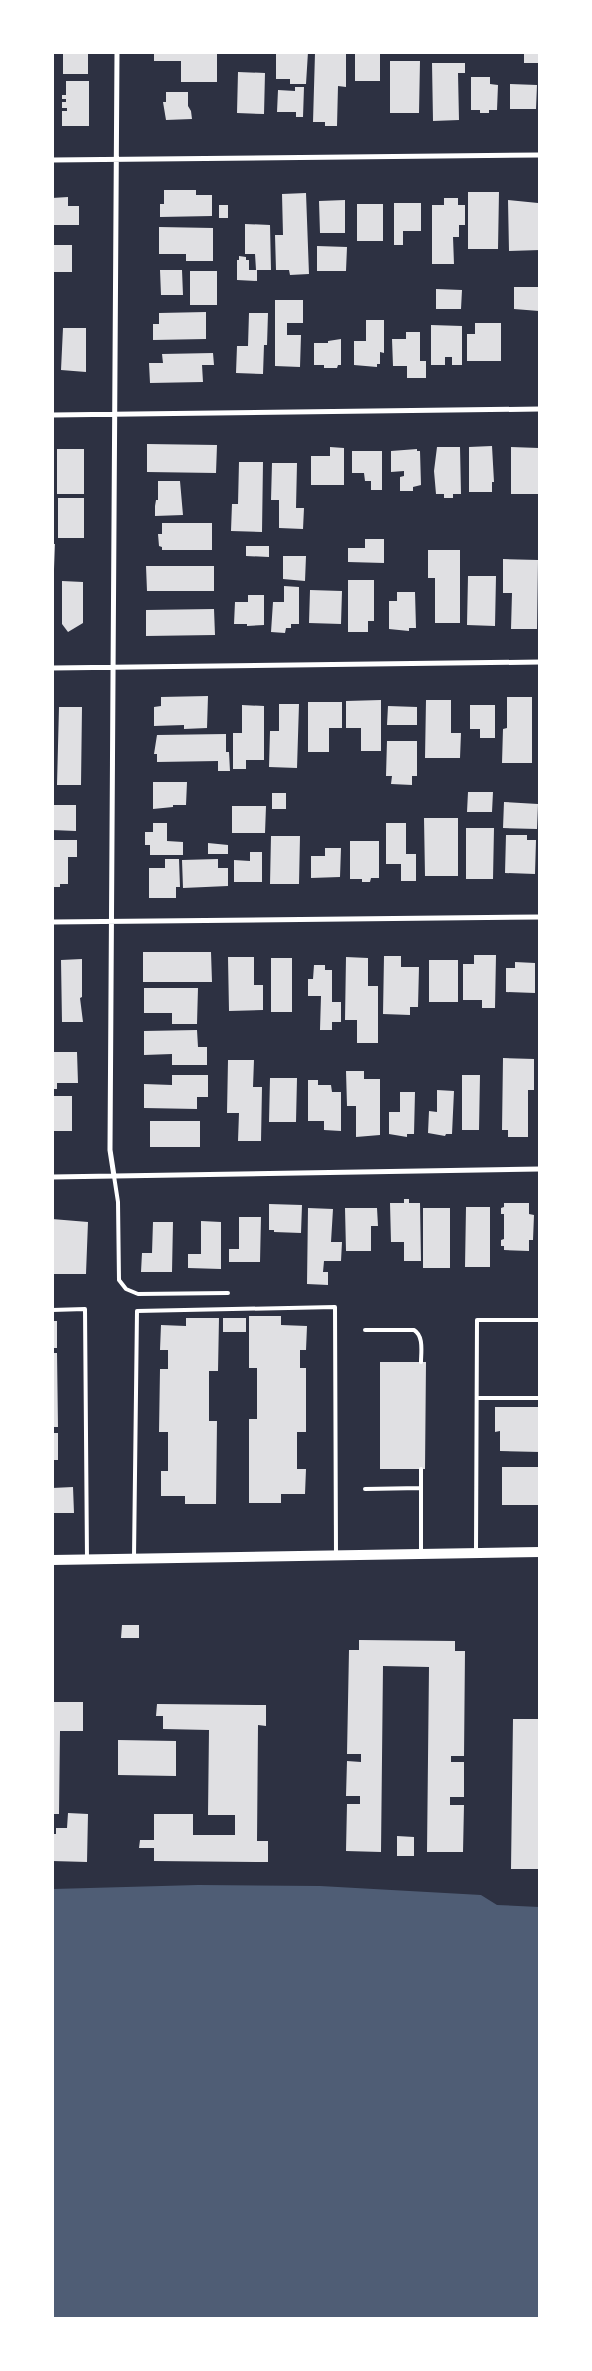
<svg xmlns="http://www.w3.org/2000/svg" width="592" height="2371" font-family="Quicksand,sans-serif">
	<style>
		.water { fill: #4f5d75 }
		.building { fill: #e0e0e3 }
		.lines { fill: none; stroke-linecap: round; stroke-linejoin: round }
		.service { stroke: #fff; stroke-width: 4 }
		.minor { stroke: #fff; stroke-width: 5 }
		.secondary { stroke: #fff; stroke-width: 10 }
	</style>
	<rect width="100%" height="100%" fill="#2d3142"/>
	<!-- water -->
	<path class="water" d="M198,1885L320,1886L481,1895L497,1905L539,1907V2318H53V1889Z"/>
	<!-- building -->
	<path class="building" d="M63,52H88V74H63Z
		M154,52H217V82H181V61H154Z
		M276,52H308L306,84H290V79H276Z
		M355,52H380V81H355Z
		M524,52H540V63H524Z
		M315,53H346V87L338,86L337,126H325V122H313Z
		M390,61H420L419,113H390Z
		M432,63H465V73H458L459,120L433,121Z
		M238,72L265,73L264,114L237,113Z
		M471,77H490V84L498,85L497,110H489V113H480V110H471Z
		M66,81H89V126H62V111H67V108H62V102H66V99H62V95H66Z
		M510,84L537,85L536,109H510Z
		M295,87H304L303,117H296V112H277L278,90L295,91Z
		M166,92H188V106L191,111L192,119L166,120L163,102H166Z
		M164,190H196V195H212V216L160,217V204H164Z
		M468,192H499L498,249H468Z
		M306,193L309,274L290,275L289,270H276L275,235H283L282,194Z
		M68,197V206H79V225H52V198Z
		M444,198H458V205H465V225H459V237H453L454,264H432V205H444Z
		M345,200V233H320L319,201Z
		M508,200L538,203L540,250L509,251Z
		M394,203H421V231H403V245H394Z
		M357,204H383V241H357Z
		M219,205H228V218H219Z
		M245,224L270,225L271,270H256L255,254H245Z
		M159,227L213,228V261H186V254H159Z
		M52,245H72V272H52Z
		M317,246L347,247L346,271H317Z
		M239,256L246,257V260H249V270H257V281L237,280V260H239Z
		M160,270H182L183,295H161Z
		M190,271H217V305H190Z
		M514,287H539V311L514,309Z
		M436,289L462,290L461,309H436Z
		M275,300H303V323H287V335H301L300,367L275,366Z
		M206,312V339L153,340V324H159V313Z
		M249,313H268L267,345H264L263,374L236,373L237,346H248Z
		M366,320H384V353L380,352V364H377V367L354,365V341H366Z
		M475,323H501V361H467V334H475Z
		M431,325L462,326V365H452V357H445V365H431Z
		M63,328H86V372L61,370Z
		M406,332H420V361H426V378H407V366H393L392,339H406Z
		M341,339V365H338L337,368H324V365H314V343H328V341Z
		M213,353L214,365H202L203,382L150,383L149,363H163L162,354Z
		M147,444L217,445L216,473L147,472Z
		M492,446L494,482H492V492H469V447Z
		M330,447L344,448V485H311V456H330Z
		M437,447H460L461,494H453V498H444V494H436L434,471Z
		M511,447L539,448V494H511Z
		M57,449H84V494H57Z
		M417,449V451H420L421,485L413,487V491H400V477L404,476V471L391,472V451Z
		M352,451H382V490H371V481H365L364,473H352Z
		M239,462H263L262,532L231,531L232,504H238Z
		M272,463H297L296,508H304L303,529L279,528V500H271Z
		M158,481H180L183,515L155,516V506L156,500H158Z
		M58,498H84V538H58Z
		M162,523H212V550H162V547L159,546L158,534H162Z
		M365,539H384V563L348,562V548H365Z
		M52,544H55L54,569H52Z
		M246,546H269V557L246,556Z
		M428,550H460V623H435V578H428Z
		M283,556H306L305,581L283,579Z
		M503,559L538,560L537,629H511L512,593H503Z
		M146,566H214V591H147Z
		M468,576H496L495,626L467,625Z
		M348,580H374V621H368V632H348Z
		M62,581L83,582V623L68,632L62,624Z
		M284,586L299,587V624H291V628H286L285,633L271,632L273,602H284Z
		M310,590L342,591L341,624L309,623Z
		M397,592H415L416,628H409V631L389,629V601H397Z
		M248,595H264V625L247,626V624H234L235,602H248Z
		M214,609L215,635L146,636V610Z
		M208,696L207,728L184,729V725L154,726V707L161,706V697Z
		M507,697H532V763H502L503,729L507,728Z
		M381,700V751H361V728H346V701Z
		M426,700H451V733H461L460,758H425Z
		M308,702H342V728H329V752H308Z
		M279,704H299L297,768L269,767L270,731H279Z
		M242,705L264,706V760H246V769H233V733H242Z
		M470,705H495V738H480V729H470Z
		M388,706L417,707V725H387Z
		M59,707H82L81,785H57Z
		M226,734V752H229L230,771H218V761L157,762V754H154L157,735Z
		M387,741H417V776H412V785L391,784L392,776H386Z
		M153,782H187L186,805H173V807L153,809Z
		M468,792H493L492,812H467Z
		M272,793H286V809H272Z
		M504,802L538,804L537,829L503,828Z
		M52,805H76V831L52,830Z
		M232,806H266L265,833H232Z
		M424,818H458V876H425Z
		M153,823H167V841L183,842V855H150V845H145V832H153Z
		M386,823H406V854H416V881H401V864H386Z
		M466,828H494L493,879H466Z
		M506,835H527V840H536L535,874L505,873Z
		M271,836H300L299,884H270Z
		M54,840H77V857H68V884H60V887H52Z
		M350,841H379V878H371L370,882H362V879H350Z
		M208,843L228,845V854H208Z
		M325,848H341L340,877L311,878V856H325Z
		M250,852H262V882H234V860L250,861Z
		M165,859H179L180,887H176V898H149V868H165Z
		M218,859V868H228V886L183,888L182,860Z
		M143,952H211L212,982H143Z
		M474,955H496L495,1008H482V1000H463V964H474Z
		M384,956H401V967H419L418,1007H410V1015L383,1014Z
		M228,957H254V985H263V1010L229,1011Z
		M346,957L368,958V986H378V1043H357V1020H345Z
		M271,958H292V1012H271Z
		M82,959V997L80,998L83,1022H62L61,960Z
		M429,960H458V1002H429Z
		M515,962L535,963V993L506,992V968H515Z
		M314,965H325V970H332V1002H341V1022H332V1030H320L321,996H308V979H313Z
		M144,988H198L197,1024H172V1013H144Z
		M197,1030L198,1047H207V1065H172V1054L144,1055V1031Z
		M52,1052H77L78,1083H57V1089H52Z
		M503,1058L534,1059V1090H528V1137H508V1130H502Z
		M228,1060H254L253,1087H262L261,1141H238L239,1113H227Z
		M346,1071H364V1079H380V1135L356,1137V1106H347Z
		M172,1075H208V1097H197V1109L144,1108V1084L172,1085Z
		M462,1075H480L479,1130H462Z
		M270,1078H297L296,1122H269Z
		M308,1080H318V1085H331L332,1092H341V1131L324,1130V1121H308Z
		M437,1090L454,1091L452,1134H446L445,1136L428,1133L429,1111L437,1112Z
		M400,1092H415L414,1134H407V1137L389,1134V1112H400Z
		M52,1096H72V1131H52Z
		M150,1121H200V1147H150Z
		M404,1199H409V1203H420L421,1261H404V1242H391L390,1203H404Z
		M504,1203H529V1214L534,1215L533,1240H529V1251L504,1250V1246H501V1240L504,1239V1214H501V1208L504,1207Z
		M269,1204L302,1205L301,1233L274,1232V1230H269Z
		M466,1207H490V1267H465Z
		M308,1208L333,1209L331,1242H342L341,1261H324L323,1272H328V1285L307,1284Z
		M345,1208H377L378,1226H371V1251H346Z
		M423,1208H450V1268H423Z
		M239,1217H261L260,1262H229V1249H239Z
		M52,1219L88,1222L86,1274H52Z
		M201,1221L221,1222V1269L188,1268V1254H201Z
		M153,1222H173L172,1272H141L142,1253H152Z
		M249,1316H281V1325L307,1326L306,1350H300V1368H306V1432H297V1469H306L305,1494H281V1503H249V1419H257V1368H249Z
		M186,1318H219L218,1371H209V1421H217L216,1504H185V1496H161V1471H168V1432H159L160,1369H168V1350H160L161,1325L186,1326Z
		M223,1318H246V1332H223Z
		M52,1321H57V1348H52Z
		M52,1353H57L58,1427H52Z
		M380,1362H426L425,1469H380Z
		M495,1407H540V1452L500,1451V1431L495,1432Z
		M52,1433H58V1460H52Z
		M502,1467H540V1505H502Z
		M73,1487L74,1513H52V1488Z
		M122,1625H139V1638H121Z
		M359,1640L455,1641V1651H465L464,1756H451V1762H464V1797H450V1805H464L463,1852H427L429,1667L383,1666L381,1852L346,1851L347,1804H360V1796H346L347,1761L361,1762V1754H347L349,1650H359Z
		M52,1702H83V1731H60L59,1814H52Z
		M157,1704L266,1705V1726L258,1725L257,1841H268V1862L154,1861V1848H139L140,1840H154V1814H193V1835H235V1815H208L209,1730L163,1729V1716H156Z
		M513,1719H540V1869H511Z
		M118,1740L176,1741V1776L118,1775Z
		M68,1813L88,1814L87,1862L52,1861V1834H56V1828H67Z
		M397,1836L414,1837V1856H397Z"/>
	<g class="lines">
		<!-- service -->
		<path class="service" d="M114,1176L118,1202L119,1280L126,1289L138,1294L228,1293
			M52,1310L85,1309L87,1559
			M365,1330H414C424,1336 421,1352 421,1362
			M477,1398H540
			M421,1469V1488
			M365,1489L421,1488V1554
			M476,1551L477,1320H540
			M134,1557L137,1311L335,1307L336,1553"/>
		<!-- minor -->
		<path class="minor" d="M52,160L540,155
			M52,415L540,409
			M52,668L540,662
			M52,922L540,917
			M114,1176L110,1150L117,52
			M52,1177L540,1169"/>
		<!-- secondary -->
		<path class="secondary" d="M52,1560L540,1552"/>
	</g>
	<!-- border -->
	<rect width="592" height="2371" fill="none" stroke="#ffffff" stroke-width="108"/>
</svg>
